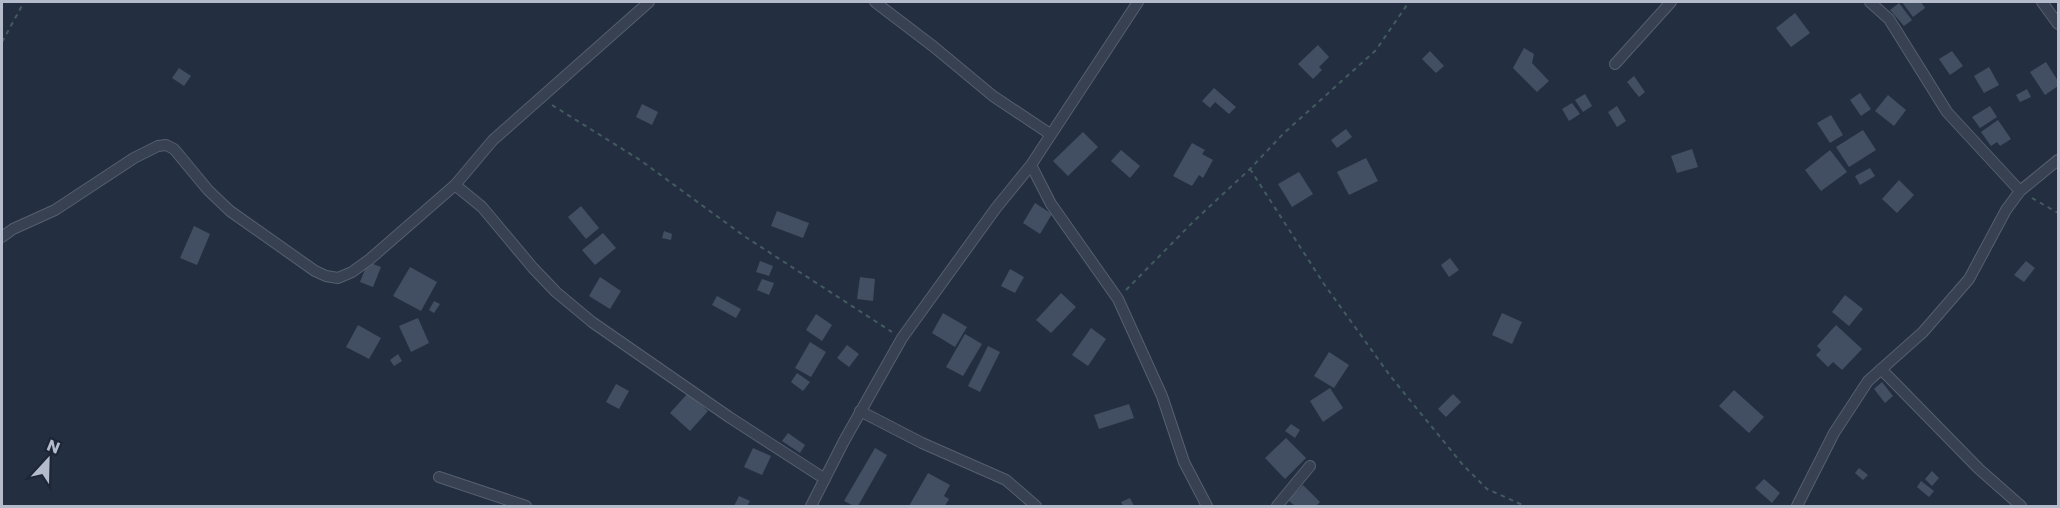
<svg xmlns="http://www.w3.org/2000/svg" width="2060" height="508" font-family="Poppins,sans-serif">
	<style>
		.building { fill: #424f63 }
		.lines { fill: none; stroke-linecap: round; stroke-linejoin: round }
		.street-casing { stroke: #555f6e; stroke-width: 12 }
		.path { stroke: #435b5f; stroke-width: 2; stroke-dasharray: 4.5 4.5; stroke-linecap: butt }
		.street { stroke: #374151; stroke-width: 10 }
	</style>
	<rect width="100%" height="100%" fill="#232f41"/>
	<!-- building -->
	<path class="building" d="M1902,2H1921L1925,8L1913,17Z
		M1899,3L1912,20L1904,26L1890,10Z
		M1795,13L1810,33L1791,47L1776,28Z
		M1318,45L1329,57L1319,67L1322,70L1313,79L1298,64Z
		M1524,48L1534,54L1532,63L1549,81L1537,92L1513,68Z
		M1430,51L1444,66L1436,73L1422,59Z
		M1952,51L1963,66L1950,75L1939,59Z
		M2046,62L2058,81V86L2045,95L2030,72Z
		M1989,67L1999,85L1984,93L1974,76Z
		M179,68L191,76L184,86L172,78Z
		M1634,76L1645,92L1639,97L1627,82Z
		M1214,88L1236,107L1229,114L1215,102L1210,108L1202,101Z
		M2027,89L2031,97L2020,102L2016,95Z
		M1860,93L1871,109L1861,116L1850,100Z
		M1585,94L1592,106L1583,112L1575,100Z
		M1888,95L1906,110L1894,126L1875,111Z
		M1572,103L1580,114L1569,121L1562,109Z
		M642,104L658,112L652,125L636,117Z
		M1617,106L1626,121L1617,127L1608,112Z
		M1990,106L1997,117L1980,128L1972,117Z
		M1831,115L1843,135L1830,143L1817,123Z
		M1998,120L2011,139L2000,146L1997,142L1991,146L1981,132Z
		M1346,129L1352,137L1337,148L1331,140Z
		M1863,130L1876,150L1849,167L1836,147Z
		M1083,132L1098,147L1068,176L1053,161Z
		M1192,143L1205,150L1202,154L1213,160L1203,178L1199,175L1192,186L1173,176Z
		M1692,149L1698,167L1677,173L1671,156Z
		M1121,150L1140,166L1130,178L1111,161Z
		M1830,150L1847,172L1821,191L1805,170Z
		M1366,158L1378,181L1349,195L1337,172Z
		M1870,168L1875,176L1860,185L1855,176Z
		M1299,172L1313,194L1292,207L1278,184Z
		M1899,180L1914,195L1897,213L1882,199Z
		M1035,203L1052,214L1040,234L1023,223Z
		M581,206L599,228L586,239L568,217Z
		M777,211L809,223L803,238L771,226Z
		M194,226L210,234L197,265L180,258Z
		M664,231L672,234L671,240L662,238Z
		M603,233L616,248L595,265L582,250Z
		M1450,258L1459,270L1449,277L1441,265Z
		M760,261L773,266L769,276L756,272Z
		M2026,261L2035,268L2024,282L2014,275Z
		M368,262L381,267L373,287L360,282Z
		M410,267L437,282L421,311L393,296Z
		M1010,269L1024,277L1015,293L1001,286Z
		M600,277L621,291L610,309L589,296Z
		M860,277L875,279L873,301L857,299Z
		M762,279L774,283L769,295L757,290Z
		M1061,293L1076,307L1051,333L1036,320Z
		M1845,295L1863,309L1849,326L1832,312Z
		M717,296L741,309L736,318L712,305Z
		M434,301L440,304L434,313L429,310Z
		M943,313L967,327L955,347L932,333Z
		M1502,313L1522,322L1512,344L1492,335Z
		M816,314L832,325L822,341L806,330Z
		M418,318L429,343L411,352L399,326Z
		M358,325L381,338L369,359L346,347Z
		M1836,325L1862,349L1842,370L1833,362L1828,367L1816,355L1821,350L1817,346Z
		M1091,328L1106,339L1088,366L1072,355Z
		M965,334L982,344L963,376L946,367Z
		M810,342L826,352L811,377L795,368Z
		M847,345L859,354L849,367L837,358Z
		M988,346L1000,352L980,392L968,386Z
		M1329,352L1349,365L1334,388L1314,376Z
		M398,354L402,361L394,366L390,360Z
		M797,373L810,382L803,391L791,382Z
		M1882,382L1893,396L1885,403L1874,389Z
		M616,384L629,391L619,409L606,402Z
		M1330,388L1343,408L1323,422L1310,401Z
		M1734,390L1764,417L1749,433L1719,406Z
		M688,393L708,411L690,431L670,413Z
		M1453,394L1461,402L1446,417L1438,409Z
		M1129,404L1134,418L1099,429L1094,415Z
		M1291,424L1300,430L1295,438L1285,431Z
		M788,433L805,445L800,453L782,441Z
		M1286,438L1306,458L1285,479L1265,458Z
		M753,448L771,456L762,475L744,467Z
		M875,448L887,455L858,506H854L844,501Z
		M1859,468L1868,475L1863,480L1855,473Z
		M1932,471L1939,478L1932,486L1925,479Z
		M928,473L950,485L944,496L949,499L945,506H909Z
		M1764,479L1780,493L1772,503L1755,488Z
		M1921,481L1934,491L1929,497L1917,487Z
		M1303,485L1320,502L1316,506H1295L1288,500Z
		M739,496L750,501L747,506H734Z
		M1130,498L1134,506H1123L1121,502Z"/>
	<g class="lines">
		<defs>
			<path id="street" d="M875,2L934,47L993,96L1050,134
				M1870,2L1889,19L1947,112L2020,191
				M2042,2L2058,24
				M1615,64L1671,2
				M1031,165L1051,204L1118,299L1162,396L1184,462L1207,506
				M455,185L482,207L533,268L556,292L592,322L729,417L825,479
				M2,237L13,229L55,210L134,158L158,146L166,145L174,149L208,190L230,211L315,271L326,276L338,278L352,272L370,259L455,185L493,140L649,2
				M1881,369L1979,469L2021,506
				M860,411L922,443L1006,480L1036,506
				M439,477L526,506
				M811,506L844,441L902,338L996,208L1031,165L1138,2
				M1277,506L1310,466
				M1797,506L1834,433L1868,381L1923,332L1969,279L2006,210L2020,191L2058,160"/>
		</defs>
		<!-- street casing -->
		<use href="#street" class="street-casing"/>
		<!-- path -->
		<path class="path" d="M2,42L24,2
			M552,105L640,160L744,236L892,332
			M1250,169L1324,284L1391,377L1463,465L1487,489L1525,506
			M2032,198L2058,213
			M1126,290L1195,220L1250,169L1283,134L1376,50L1409,2"/>
		<!-- street -->
		<use href="#street" class="street"/>
	</g>
	<!-- border -->
	<rect width="2060" height="508" fill="none" stroke="#b4bccb" stroke-width="6"/>
	<!-- north arrow -->
	<g transform="translate(48 460) rotate(22)" stroke="#1c2636" stroke-width="4.5" paint-order="stroke">
	<path d="M0-4.5L10 22L0 15L-10 22Z" fill="#b4bccb"/>
	<text y="-9" font-size="16" font-weight="bold" text-anchor="middle" fill="#b4bccb">N</text>
	</g>
</svg>
